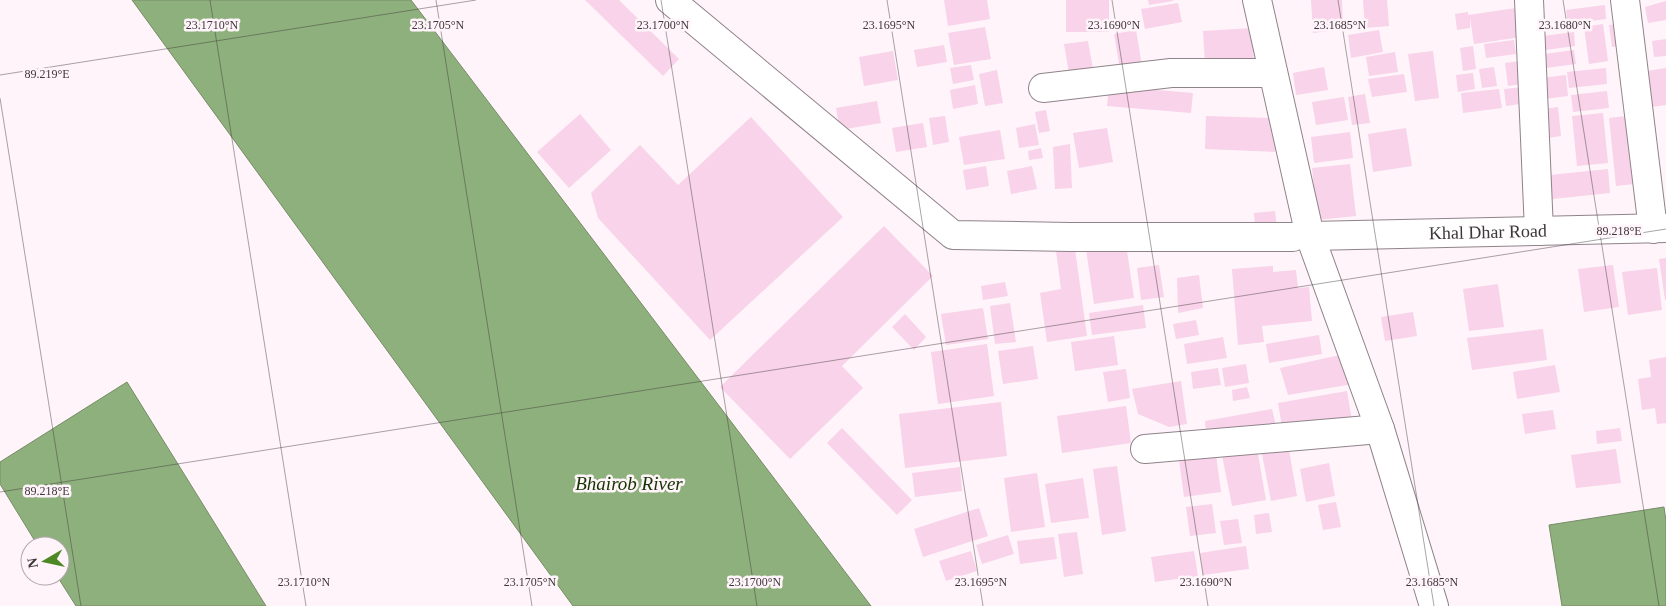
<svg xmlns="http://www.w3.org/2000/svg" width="1666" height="606" font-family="'Times New Roman',serif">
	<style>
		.water { fill: #8eb07c; stroke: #768c68 }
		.building { fill: #f8d3e9 }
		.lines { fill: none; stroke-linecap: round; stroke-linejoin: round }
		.minor-casing { stroke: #8f838a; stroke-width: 30 }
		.minor { stroke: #fff; stroke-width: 28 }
		.ticks { fill: none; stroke: #3d373a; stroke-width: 1; stroke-opacity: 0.45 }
		.labels { text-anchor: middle; stroke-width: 5; stroke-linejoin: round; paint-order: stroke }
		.street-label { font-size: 18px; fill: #3d373a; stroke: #fff4fa }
		.water-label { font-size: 19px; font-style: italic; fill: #143400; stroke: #fff4fa }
		.ticks-label { font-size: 12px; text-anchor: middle; fill: #3d373a; stroke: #fff4fa; stroke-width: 5; stroke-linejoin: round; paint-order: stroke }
	</style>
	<rect width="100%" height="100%" fill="#fff4fa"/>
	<!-- water -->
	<path class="water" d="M132,0H411L871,606H573Z
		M127,382L266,606H76L57,576H60V546H38L0,484V462Z
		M1664,507L1666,521V606H1562L1549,525Z"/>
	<!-- building -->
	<path class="building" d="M585,0H619L679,59L663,76Z
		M944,0H987L990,19L948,26Z
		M1066,0H1109V32H1066Z
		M1148,0H1173V1L1149,5Z
		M1311,0H1342L1343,29L1313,33Z
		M1363,0H1387L1389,26L1365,28Z
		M1666,1V20L1648,23L1645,7Z
		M1178,3L1182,22L1145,29L1141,9Z
		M1605,5L1606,19L1568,24L1566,10Z
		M1523,7L1527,36L1474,44L1470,18V28L1457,30L1455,14L1468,12V15Z
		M1603,24L1608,61L1589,64L1584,27Z
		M1618,24L1621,46L1612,47L1609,25Z
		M985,27L991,59L954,65L948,33Z
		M1252,28L1254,61L1205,64L1203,31Z
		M1136,30L1143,72L1121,75L1114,34Z
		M1379,30L1383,52L1351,58L1348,35Z
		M1574,32L1575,46L1545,50L1543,36Z
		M1666,39V56L1654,57L1652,41Z
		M1514,40L1516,54L1486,58L1484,44Z
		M1088,41L1093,69L1069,73L1064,44Z
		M944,45L947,62L917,67L914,50Z
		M1473,46L1476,69L1463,71L1460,48Z
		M1574,50L1576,64L1546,68L1544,54Z
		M893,51L898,80L864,86L859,57Z
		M1433,51L1439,98L1415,101L1408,54Z
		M1395,52L1398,72L1369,76L1366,57Z
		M1520,61L1523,84L1508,86L1505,63Z
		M971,65L974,80L953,84L950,68Z
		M1324,67L1328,90L1296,95L1293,73Z
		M1494,67L1497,86L1482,88L1479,69Z
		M1606,68L1607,84L1569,88L1567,72Z
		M1666,68V105L1627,110L1621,75Z
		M997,70L1003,103L985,106L979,74Z
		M1473,73L1475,89L1458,92L1456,75Z
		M1404,74L1407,92L1372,97L1368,79Z
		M1566,75L1568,96L1529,101L1526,80Z
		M975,85L978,104L953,109L950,90Z
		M1109,86L1193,93L1191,113L1107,106Z
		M1524,87L1526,103L1506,106L1504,89Z
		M1499,89L1502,108L1463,113L1461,93Z
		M1607,91L1609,108L1573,112L1571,95Z
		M1365,94L1370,123L1352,125L1348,97Z
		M1344,97L1348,120L1316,125L1312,102Z
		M877,101L881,123L840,130L836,108Z
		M1558,107L1561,136L1535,140L1531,111Z
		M1046,110L1050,131L1039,133L1035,112Z
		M1603,113L1608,163L1577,166L1572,116Z
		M580,114L611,150L569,188L537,152Z
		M945,116L949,142L933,145L929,118Z
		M1206,116L1276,118L1275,152L1205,149Z
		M1626,116L1634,184L1616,186L1609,118Z
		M751,117L843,217L710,340L598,218L591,193L640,145L678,185Z
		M923,123L927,147L896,152L892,128Z
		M1035,124L1039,145L1019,148L1016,128Z
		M1107,128L1113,162L1079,168L1073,133Z
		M1406,128L1412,166L1373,172L1368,134Z
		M1000,130L1005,159L964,165L959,137Z
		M1350,132L1353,158L1314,163L1311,137Z
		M1070,144L1072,188L1055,189L1053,147Z
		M1041,148L1043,158L1029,160L1028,151Z
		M1350,164L1356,216L1317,220L1312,168Z
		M986,166L989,186L966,190L963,170Z
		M1032,166L1037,189L1011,194L1007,171Z
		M1608,169L1610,193L1533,201L1531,177Z
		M1275,211L1277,228L1255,231L1254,213Z
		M884,226L933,276L842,366L863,388L790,459L720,387Z
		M1126,244L1134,298L1094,304L1086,249Z
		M1075,249L1087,336L1047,342L1040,293L1061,289L1056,251Z
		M1666,258V300H1665L1659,259Z
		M1159,265L1164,297L1141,300L1137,268Z
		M1613,265L1619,307L1584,312L1578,269Z
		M1273,266V272L1296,270L1298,288L1309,287L1312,321L1262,326L1264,342L1238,345L1232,269Z
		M1657,268L1662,310L1628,315L1622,272Z
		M1199,275L1203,308L1178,313L1177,278Z
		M1005,282L1008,296L983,300L981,286Z
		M1498,284L1504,327L1469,331L1463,289Z
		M1010,303L1016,342L995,344L990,306Z
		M1143,305L1146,328L1092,335L1089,313Z
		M983,308L988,339L946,345L941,314Z
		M1413,312L1417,336L1385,341L1381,317Z
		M905,314L926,337L914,350L892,327Z
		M1196,320L1199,335L1176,339L1173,324Z
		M1543,329L1547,360L1472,370L1467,338Z
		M1319,335L1322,354L1269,363L1266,344Z
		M1114,336L1118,365L1075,371L1071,342Z
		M1223,337L1227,358L1187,364L1184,344Z
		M987,344L994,396L938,404L931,352Z
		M1033,346L1038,379L1003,384L998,351Z
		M1345,354L1353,384L1288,395L1280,368Z
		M1666,357V423L1657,424L1655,408L1642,410L1638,379L1651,377L1649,360Z
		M1246,364L1249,383L1225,387L1222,368Z
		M1555,365L1560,392L1517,399L1513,372Z
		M1218,368L1221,385L1193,389L1191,372Z
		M1126,369L1130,398L1108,402L1103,372Z
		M1181,381L1187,424L1169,427L1138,414L1132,389Z
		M1247,387L1250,398L1233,401L1232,390Z
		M1347,391L1352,421L1283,432L1278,403Z
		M1001,402L1007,456L905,468L899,414Z
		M1126,406L1131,443L1062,453L1057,416Z
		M1272,409L1277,430L1207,443L1205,421Z
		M1553,410L1556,429L1525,434L1522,414Z
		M842,428L912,500L897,515L827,443Z
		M1620,428L1622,441L1597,444L1596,431Z
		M1256,443L1266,500L1232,506L1221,450Z
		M1288,444L1297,496L1271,501L1261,449Z
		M1215,447L1221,492L1184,497L1178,452Z
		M1616,449L1621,483L1576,488L1571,455Z
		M1329,463L1335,496L1306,502L1300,469Z
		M1117,466L1126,531L1102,535L1093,469Z
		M960,467L962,491L915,497L912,473Z
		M1037,473L1045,527L1011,532L1004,478Z
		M1083,478L1089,518L1051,523L1045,484Z
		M1336,502L1341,527L1323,530L1318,505Z
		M1212,504L1216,533L1190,536L1186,507Z
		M979,508L988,536L923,557L914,529Z
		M1269,513L1272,532L1256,534L1254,515Z
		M1238,519L1242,543L1224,545L1220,521Z
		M1077,532L1083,574L1064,577L1058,534Z
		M1008,535L1014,554L982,564L976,545Z
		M1054,537L1057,559L1020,564L1017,541Z
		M1246,546L1249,569L1203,575L1200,553Z
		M971,551L977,571L946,581L939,561Z
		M1194,551L1198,576L1155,582L1151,557Z"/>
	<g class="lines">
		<defs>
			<g id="minor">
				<path d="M670,0L953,235L1070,237H1293"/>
				<path d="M1257,0L1310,236L1380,429L1434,606"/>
				<path d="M1529,0L1539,231"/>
				<path d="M1625,0L1653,229"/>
				<path d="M1043,88L1171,73H1273"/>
				<path id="s1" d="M1310,236L1666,228"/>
				<path d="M1145,449L1380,429"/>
			</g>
		</defs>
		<!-- minor casing -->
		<use href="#minor" class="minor-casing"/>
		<!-- minor -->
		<use href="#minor" class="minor"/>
	</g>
	<!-- ticks -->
	<path class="ticks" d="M210,0L306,606M436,0L532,606M661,0L757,606M887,0L983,606M1112,0L1208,606M1338,0L1434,606M1563,0L1659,606M0,75L476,0M0,98L81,606M0,492L1666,229"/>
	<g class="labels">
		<!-- street labels -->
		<g class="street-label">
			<text dy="6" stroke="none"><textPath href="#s1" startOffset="178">Khal Dhar Road</textPath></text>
		</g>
		<!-- water labels -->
		<g class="water-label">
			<text x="629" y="490">Bhairob River</text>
		</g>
	</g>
	<g class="ticks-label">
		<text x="212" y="29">23.1710°N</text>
		<text x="438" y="29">23.1705°N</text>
		<text x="663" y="29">23.1700°N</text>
		<text x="889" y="29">23.1695°N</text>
		<text x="1340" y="29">23.1685°N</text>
		<text x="1565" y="29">23.1680°N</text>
		<text x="1114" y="29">23.1690°N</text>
		<text x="47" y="78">89.219°E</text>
		<text x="1619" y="235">89.218°E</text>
		<text x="47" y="495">89.218°E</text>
		<text x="304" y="586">23.1710°N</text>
		<text x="530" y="586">23.1705°N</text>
		<text x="755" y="586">23.1700°N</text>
		<text x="981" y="586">23.1695°N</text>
		<text x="1206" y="586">23.1690°N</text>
		<text x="1432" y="586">23.1685°N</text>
	</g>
	<!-- north arrow -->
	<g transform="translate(45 561) rotate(261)"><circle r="24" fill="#fff4fa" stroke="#b1a8ad"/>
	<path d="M0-4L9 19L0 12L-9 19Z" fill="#4e8825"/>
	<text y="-8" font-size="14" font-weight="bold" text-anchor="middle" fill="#3d373a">N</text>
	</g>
</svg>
